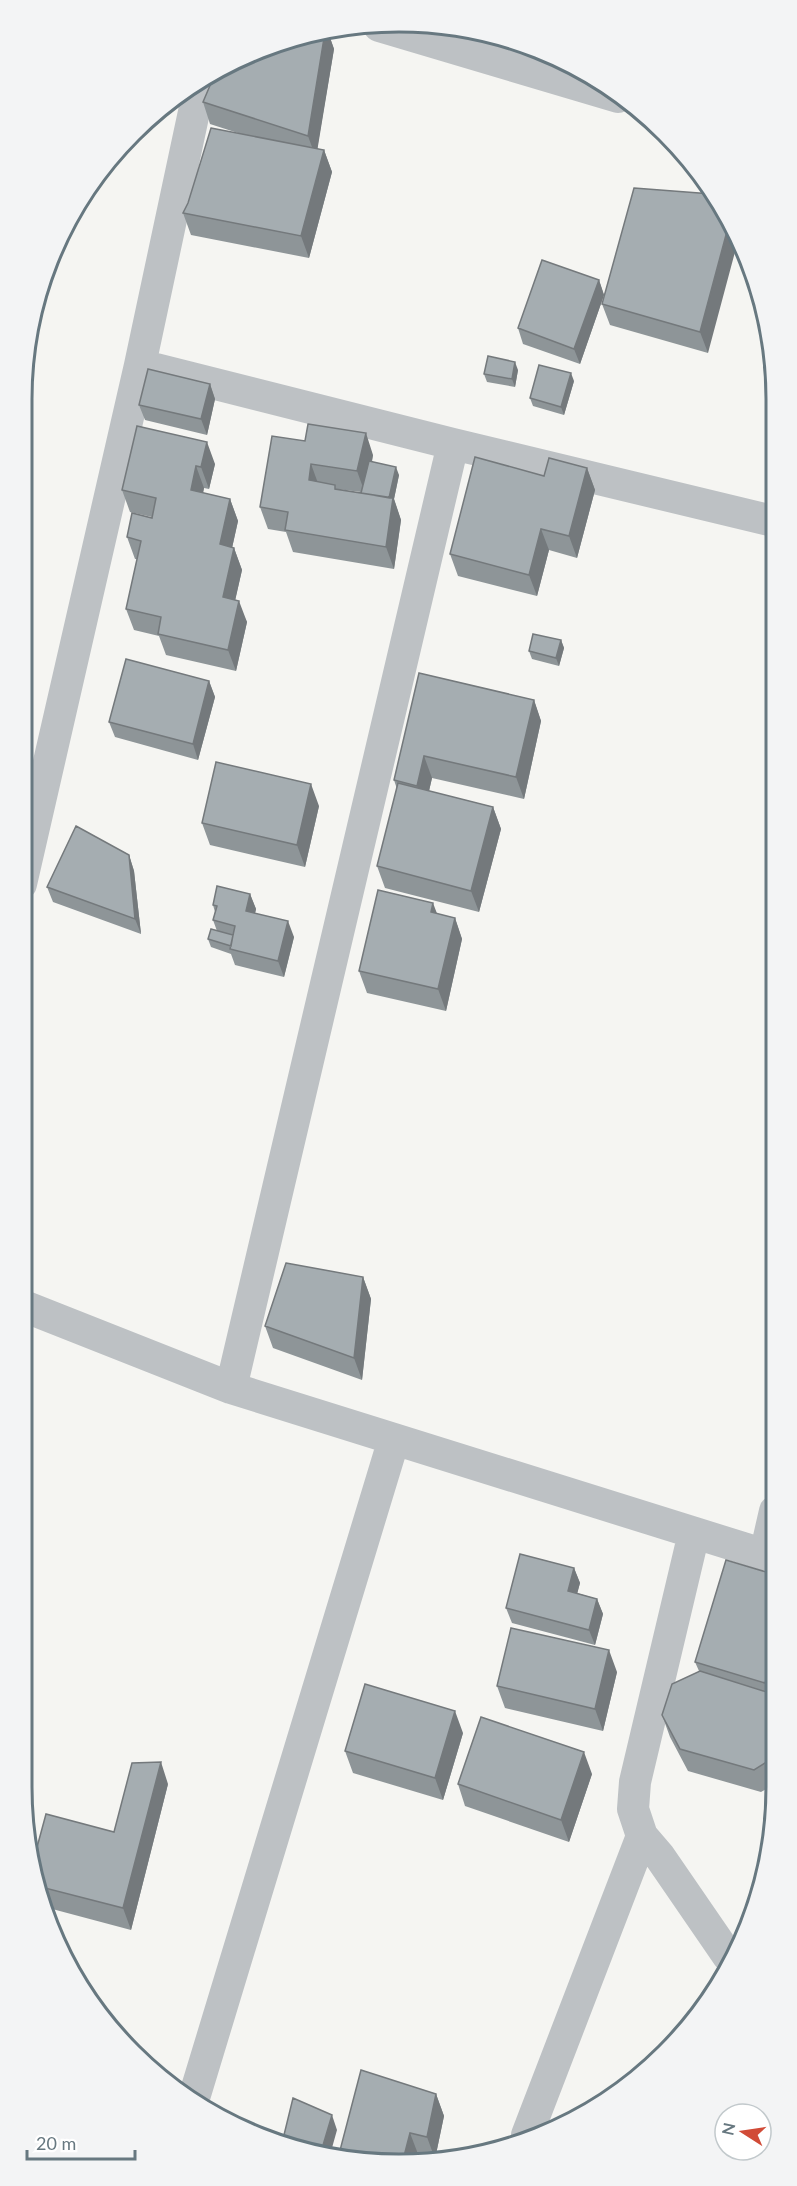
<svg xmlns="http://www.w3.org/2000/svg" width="797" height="2186" font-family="Lato,sans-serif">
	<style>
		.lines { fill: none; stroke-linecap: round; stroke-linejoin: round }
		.street { stroke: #bdc1c4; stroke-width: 32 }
		.wall { fill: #8e9598; fill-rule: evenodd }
		.shaded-wall { fill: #74797c }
		.building { fill: #a5adb1; stroke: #74797c; stroke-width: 1.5 }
		.rim { fill: none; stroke: #677880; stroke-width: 3 }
	</style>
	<rect width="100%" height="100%" fill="#f5f5f2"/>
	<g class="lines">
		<!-- street -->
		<path class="street" d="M379,26L618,97
			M140,365L453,444L773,521
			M21,884L140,365L201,79
			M21,1305L231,1388L775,1558
			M231,1388L453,444
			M694,1533L635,1782L633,1809L642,1836L660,1857L728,1956
			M765,1555L775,1511
			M193,2101L394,1439
			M527,2135L642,1836"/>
	</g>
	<!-- wall -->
	<path class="wall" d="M328,32L334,49L317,149L324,150L332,172L309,258L191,235L183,213L241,134L210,124L203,102L217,69Z
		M712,194L708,353L610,325L602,304Z
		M599,280L604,295L580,364L523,344L518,328Z
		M518,370L515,387L487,382L484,374Z
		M574,381L564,415L533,406L530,398Z
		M210,384L215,399L207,435L145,420L139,405Z
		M137,426L215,464L209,489L204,488L203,493L230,499L238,521L232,548H234L242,570L235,600L247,622L236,671L166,655L159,636L134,630L126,609L137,559H135L127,537L152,517L130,512L122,490Z
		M305,441L373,455L372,462L399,475L394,499L401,520L394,569L293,552L286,532L268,529L260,507ZM337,489L361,492V493Z
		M587,468L595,490L577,558L549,550L537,596L458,576L450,554L544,476Z
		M561,640L564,648L559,666L532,659L529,651Z
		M419,673L534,700L541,721L524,799L432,778L429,791L493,807L501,829L479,912L385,888L377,866L397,789L394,780Z
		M209,681L215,697L198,760L115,737L109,722Z
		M319,806L305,867L210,845L202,823Z
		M129,855L134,871L141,934L53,902L47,887Z
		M250,894L256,909L255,913L294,937L284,977L235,965L231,954L211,947L208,939L217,931L213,920L215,912L213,905Z
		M437,914L455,918L462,939L446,1011L367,993L359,971Z
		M363,1277L371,1299L362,1380L273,1348L265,1326Z
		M574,1568L580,1583L577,1593L597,1599L603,1614L595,1645L512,1623L506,1608Z
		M776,1575V1783L761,1792L688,1771L670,1737L662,1715L699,1671L695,1662Z
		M617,1672L603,1731L505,1708L497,1686Z
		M463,1733L443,1800L353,1773L345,1751Z
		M592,1774L569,1842L465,1806L458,1784Z
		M168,1784L131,1930L41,1906L33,1862L114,1832Z
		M436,2094L444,2116L435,2159L418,2154L416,2160L349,2162Z"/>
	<!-- shaded-wall -->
	<path class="shaded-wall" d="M325,32H328L334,49L316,158L308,136Z
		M324,150L332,172L309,258L301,236Z
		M730,220L737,232L739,237L708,353L700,332Z
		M599,280L604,295L580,364L574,349Z
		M515,362L518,370L515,387L512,379Z
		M571,373L574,381L564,415L561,407Z
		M210,384L215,399L207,435L201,419Z
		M366,433L373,455L365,493L357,471Z
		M207,442L215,464L209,489L201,467Z
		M311,464L319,486L309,480Z
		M196,466L204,488L199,512L191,490Z
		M396,467L399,475L394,499L401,520L394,569L386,547L388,502Z
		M587,468L595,490L577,558L569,536Z
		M230,499L238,521L228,566L220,544Z
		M541,529L549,550L537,596L529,575Z
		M234,548L242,570L231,619L223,597Z
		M239,601L247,622L236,671L228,650Z
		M561,640L564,648L559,666L556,658Z
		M209,681L215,697L198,760L193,744Z
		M534,700L541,721L524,799L516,777Z
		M424,756L432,778L425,808L417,786Z
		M311,784L319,806L305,867L297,845Z
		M493,807L501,829L479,912L471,891Z
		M129,855L134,871L141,934L135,919Z
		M250,894L256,909L252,927L246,911Z
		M433,903L441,924L431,912Z
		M455,918L462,939L446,1011L438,989Z
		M288,921L294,937L284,977L278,961Z
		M363,1277L371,1299L362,1380L354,1358Z
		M574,1568L580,1583L574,1606L568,1591Z
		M597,1599L603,1614L595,1645L589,1630Z
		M776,1647V1696L773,1704L765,1683Z
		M609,1650L617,1672L603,1731L595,1709Z
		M455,1711L463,1733L443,1800L435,1778Z
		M584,1752L592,1774L569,1842L561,1820Z
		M161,1762L168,1784L131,1930L123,1908Z
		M436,2094L444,2116L435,2159L427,2137Z
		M332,2115L337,2130L330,2155L321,2152Z
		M410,2133L418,2154L416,2160H403Z"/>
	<!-- building -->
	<path class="building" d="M325,32L308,136L203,102L217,69Z
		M211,128L324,150L301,236L183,213L188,203Z
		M634,188L712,194L730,220L700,332L602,304Z
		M542,260L599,280L574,349L518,328Z
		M488,356L515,362L512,379L484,374Z
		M539,365L571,373L561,407L530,398Z
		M148,369L210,384L201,419L139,405Z
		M308,424L366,433L357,471L311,464L309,480L335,485V489L393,498L386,547L285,530L288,512L260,507L272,436L305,441Z
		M137,426L207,442L201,467L196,466L191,490L230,499L220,544L234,548L223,597L239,601L228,650L158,634L161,617L126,609L141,541L127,537L132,513L152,518L156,498L122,490Z
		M475,457L544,476L549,458L587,468L569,536L541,529L529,575L450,554Z
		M369,461L396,467L389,498L361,493Z
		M533,634L561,640L556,658L529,651Z
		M126,659L209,681L193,744L109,722Z
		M419,673L534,700L516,777L424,756L417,786L394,780Z
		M216,762L311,784L297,845L202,823Z
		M398,783L493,807L471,891L377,866Z
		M76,826L129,855L135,919L47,887Z
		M217,886L250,894L246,911L288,921L278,961L230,949L235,926L213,920L217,906L213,905Z
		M378,890L433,903L431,912L455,918L438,989L359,971Z
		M211,929L233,935L231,946L208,939Z
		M286,1263L363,1277L354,1358L265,1326Z
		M520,1554L574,1568L568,1591L597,1599L589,1630L506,1608Z
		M726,1560L776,1575V1647L765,1683L695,1662Z
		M511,1628L609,1650L595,1709L497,1686Z
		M700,1671L776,1695V1756L754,1770L680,1749L662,1715L672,1684Z
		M365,1684L455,1711L435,1778L345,1751Z
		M481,1717L584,1752L561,1820L458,1784Z
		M161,1762L123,1908L37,1886L33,1862L46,1814L114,1832L132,1763Z
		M361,2070L436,2094L427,2137L410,2133L403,2160L349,2162L338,2158Z
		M293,2098L332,2115L321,2152L283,2139Z"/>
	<!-- crop -->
	<path d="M0 0H797V2186H0ZM399 32H399A367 367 0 0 1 766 399V1787A367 367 0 0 1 399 2154H399A367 367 0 0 1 32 1787V399A367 367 0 0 1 399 32Z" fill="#f3f4f5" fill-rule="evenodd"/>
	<path class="rim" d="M399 32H399A367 367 0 0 1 766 399V1787A367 367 0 0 1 399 2154H399A367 367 0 0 1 32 1787V399A367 367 0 0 1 399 32Z"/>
	<!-- north arrow -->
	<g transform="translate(743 2132) rotate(282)"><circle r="28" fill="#ffffff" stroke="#c2c9cc" stroke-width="1.5"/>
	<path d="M0-4.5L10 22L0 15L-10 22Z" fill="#d14b37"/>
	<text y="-9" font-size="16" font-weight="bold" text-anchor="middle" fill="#677880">N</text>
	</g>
	<!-- scale -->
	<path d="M27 2150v9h108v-9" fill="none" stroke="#677880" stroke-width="3"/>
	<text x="36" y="2150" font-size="18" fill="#677880" stroke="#ffffff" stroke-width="4.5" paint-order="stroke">20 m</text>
</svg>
